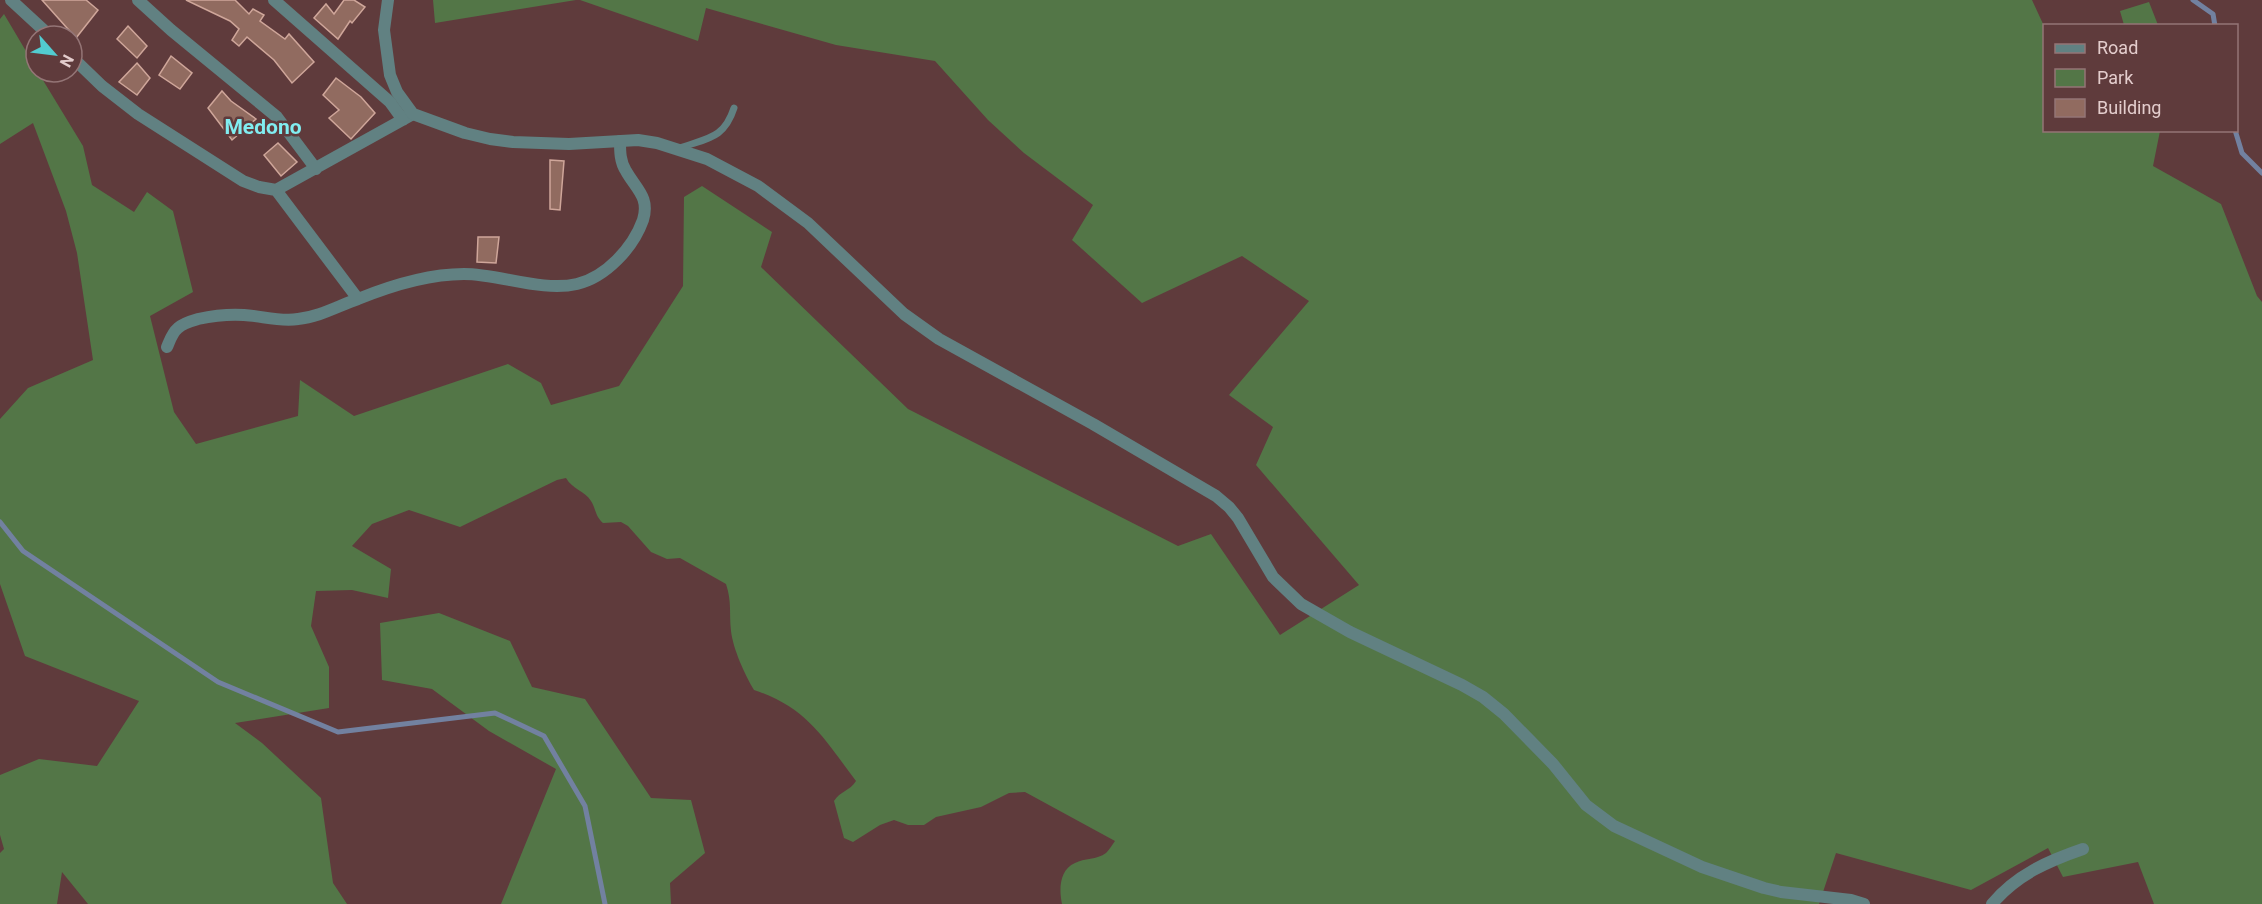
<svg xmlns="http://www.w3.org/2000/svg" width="2262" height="904" font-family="Roboto,sans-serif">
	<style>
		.green { fill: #537647 }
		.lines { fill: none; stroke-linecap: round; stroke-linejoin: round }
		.stream { stroke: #7281a0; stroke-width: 5 }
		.building { fill: #916b60; stroke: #cfa69a; stroke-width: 1.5 }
		.service { stroke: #618182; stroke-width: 7 }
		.minor { stroke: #618182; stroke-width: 12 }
		.tertiary { stroke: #618182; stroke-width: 12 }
		.labels { text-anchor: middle; stroke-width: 5; stroke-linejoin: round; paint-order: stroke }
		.quarter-label { font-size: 21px; font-weight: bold; fill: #81edf0; stroke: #5f3b3c }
	</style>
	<rect width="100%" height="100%" fill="#5f3b3c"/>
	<!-- green -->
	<path class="green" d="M433,0H576L435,23Z
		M580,0H2032L2044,26V130L2160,131L2153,166L2221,204L2257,296L2262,302V904H2154L2138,862L2063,877L2048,848L1971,890L1836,853L1819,904H1062C1059,890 1059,870 1075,863C1084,858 1097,860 1106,853C1109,850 1112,845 1115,841L1025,792L1009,793L981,807L936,817L924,825H908L894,820L880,825L853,842L844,838L834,801C840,791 850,791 856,781C824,739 808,708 754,690C745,675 733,649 731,631C729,613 732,602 726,584L680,558L667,559L651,552L628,526L621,522L603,523C595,516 596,509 591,501C585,491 572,489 566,478L557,480L460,527L409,510L372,524L352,546L391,569L388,598L352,590L316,591L311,626L329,667V708L235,723L262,743L321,798L333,883L347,904H88L62,872L57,904H0V853L4,849L0,835V775L39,759L97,766L139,701L25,656L0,584V419L28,388L93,360L77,253L66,211L33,123L0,144V19L4,14L36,68V72H38L83,146L92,185L134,212L147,192L173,211L193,292L150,316L174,412L196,444L298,416L300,380L354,416L508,364L541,383L551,405L619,386L683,286L684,197L702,186L772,232L761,267L908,409L1178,546L1211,534L1280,635L1359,585L1256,465L1273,427L1229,395L1309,301L1242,256L1142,303L1072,240L1093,205L1024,153L988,120L935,61L836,45L706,8L698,41Z
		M2149,2L2158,25H2124L2120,11Z
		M439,613L510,641L532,687L585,699L651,798L691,800L705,853L670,883L671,904H501L556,769L489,731L432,689L382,680L380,623Z"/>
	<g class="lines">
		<!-- stream -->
		<path class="stream" d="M2193,0L2213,14L2215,26
			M2235,130L2242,153L2262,173
			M0,522L23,551L218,682L338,732L495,713L544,736L585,806L605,904"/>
	</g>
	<!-- building -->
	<path class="building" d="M42,0H86L98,10L76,38Z
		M186,0H235L249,14L253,9L264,15L260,21L285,39L289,34L314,62L292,83L274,60L247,37L239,46L232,40L239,29L230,21Z
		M344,0H354L365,7L352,23L350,21L338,39L314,18L326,4L334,14Z
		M128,26L147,46L137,58L117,39Z
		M171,56L192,73L180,89L159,75Z
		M137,63L150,78L137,95L119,82Z
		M336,78L361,97L375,113L351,139L329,118L339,110L323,95Z
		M222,91L231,101L256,119L232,140L208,108Z
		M278,143L297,162L281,176L264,155Z
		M550,160L564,161L560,210L550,209Z
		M478,237H499L496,263L477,262Z"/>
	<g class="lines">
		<!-- service -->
		<path class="service" d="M680,148C707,138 724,139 734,108"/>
		<!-- minor -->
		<path class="minor" d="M11,0L50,36
			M138,0L171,30L277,117L316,169
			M274,0L390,102L403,120
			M72,57L102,86L138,114L243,181L259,187L276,190L413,114
			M276,190L358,299
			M167,347C170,340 172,333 178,328C183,323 191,321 198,319C212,316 229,314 244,315C262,316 280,322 298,319C319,317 338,306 358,299C390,286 429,274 464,274C499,274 542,292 577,284C606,277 633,248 643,220C650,197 636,189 626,171C620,162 620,151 620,141
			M1992,904C2016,875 2048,861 2083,849"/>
		<!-- tertiary -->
		<path class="tertiary" d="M388,0L384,30L390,75L397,92L413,114L465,133L490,139L513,142L569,144L638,140L657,143L707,159L758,186L808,223L904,314L939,339L1093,424L1216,496L1229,507L1238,518L1273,577L1301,604L1350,632L1462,685L1483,697L1504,714L1553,764L1586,805L1614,826L1702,867L1764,888L1781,892L1851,900L1864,904"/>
	</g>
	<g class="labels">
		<!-- quarter labels -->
		<g class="quarter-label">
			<text x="263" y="134">Medono</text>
		</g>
	</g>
	<!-- legend -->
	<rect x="2043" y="24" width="195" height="108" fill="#5f3b3c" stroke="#947576" stroke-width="1.5"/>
	<rect x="2055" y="44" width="30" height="9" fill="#618182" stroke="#947576" stroke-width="1.5"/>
	<text x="2097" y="54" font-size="18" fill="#e4cdcd">Road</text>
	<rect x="2055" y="69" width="30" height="18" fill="#537647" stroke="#947576" stroke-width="1.5"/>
	<text x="2097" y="84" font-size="18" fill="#e4cdcd">Park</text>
	<rect x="2055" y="99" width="30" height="18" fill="#916b60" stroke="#947576" stroke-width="1.5"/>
	<text x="2097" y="114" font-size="18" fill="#e4cdcd">Building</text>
	<!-- north arrow -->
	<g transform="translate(54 54) rotate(118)"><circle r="28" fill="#5f3b3c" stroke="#947576" stroke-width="1.5"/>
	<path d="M0-4.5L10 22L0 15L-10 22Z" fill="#52ccd0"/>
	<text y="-9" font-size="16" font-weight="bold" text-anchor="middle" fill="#e4cdcd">N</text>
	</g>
</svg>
